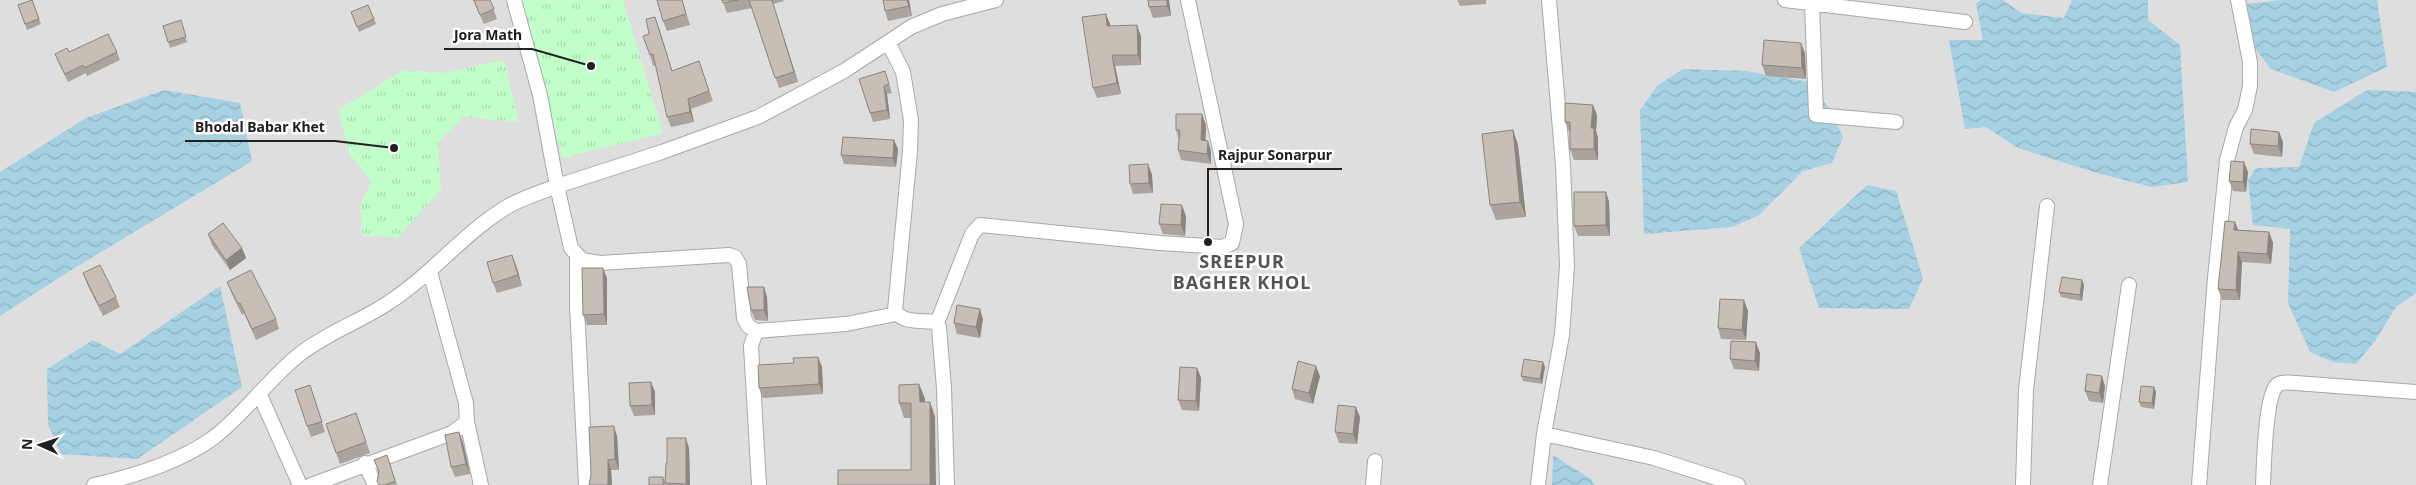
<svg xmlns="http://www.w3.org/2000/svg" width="2416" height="485" font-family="'Noto Sans',sans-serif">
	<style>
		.residential { fill: #dfdede }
		.park { fill: url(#park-tufts) }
		.water { fill: url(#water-waves) }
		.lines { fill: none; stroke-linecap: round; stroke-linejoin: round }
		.street-casing { stroke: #a8a8a8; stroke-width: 16 }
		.street { stroke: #fff; stroke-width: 14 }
		.wall { fill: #aba39d }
		.shaded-wall { fill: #8b857f }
		.building { fill: #c7beb6; stroke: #8b857f }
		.labels { text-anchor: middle; stroke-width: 5; stroke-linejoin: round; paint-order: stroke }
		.district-label { font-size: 18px; font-weight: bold; letter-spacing: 1px; fill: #545454; stroke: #fff }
		.leader { fill: none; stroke: #212121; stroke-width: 2 }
		.callout-dot { fill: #212121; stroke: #fff; stroke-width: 2 }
		.callout-label { font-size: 14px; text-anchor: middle; font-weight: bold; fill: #212121; stroke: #fff; stroke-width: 5; stroke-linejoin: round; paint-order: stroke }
	</style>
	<defs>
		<pattern id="park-tufts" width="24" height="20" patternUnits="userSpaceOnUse" patternTransform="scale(1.25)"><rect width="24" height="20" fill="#c2feca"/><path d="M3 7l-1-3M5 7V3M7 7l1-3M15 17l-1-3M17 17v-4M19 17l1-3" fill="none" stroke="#a6d9ad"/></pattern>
		<pattern id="water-waves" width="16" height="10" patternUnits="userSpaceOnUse" patternTransform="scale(1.25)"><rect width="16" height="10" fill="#a5d1e3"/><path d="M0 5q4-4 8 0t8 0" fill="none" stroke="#8eb3c2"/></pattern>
	</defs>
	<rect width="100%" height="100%" fill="#f2efe7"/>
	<!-- residential -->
	<path class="residential" d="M0,0H2416V485H0Z"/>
	<!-- park -->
	<path class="park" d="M520,0H623L663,133L562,158Z
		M504,60L519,122L463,117L438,142L441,190L398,237L362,236L360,206L371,182L350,154L338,110L404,70L444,73Z"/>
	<!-- water -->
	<path class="water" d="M1981,0H2003L2021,13L2064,18L2072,0H2148V20L2180,45L2188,182L2152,187L2097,173L2018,148L1986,127L1965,129L1949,40H1983L1976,4Z
		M2282,0H2377L2387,67L2334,92L2271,69L2254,47L2247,4Z
		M1683,69L1746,71L1809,82L1829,108L1843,137L1832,163L1803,171L1759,215L1732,227L1644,234L1640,110L1658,85Z
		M164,90L240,103L252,161L68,272L0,316V172L86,118Z
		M2367,90L2416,92V293L2396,307L2375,341L2356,364L2333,362L2310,352L2288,303L2290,229L2253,225L2248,181L2256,168L2299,167L2314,123Z
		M1867,185L1896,191L1923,278L1909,309L1819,308L1799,248Z
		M220,286L242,387L137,459L61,454L48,424L47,369L93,340L120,354Z
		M1553,455L1591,479L1594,485H1552Z"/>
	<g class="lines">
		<defs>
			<path id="street" d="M1785,0L1965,22
				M1812,3L1816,115L1896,122
				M888,42L903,72L911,120L910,151L895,310C901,324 923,320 936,322L939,327L944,388L947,485
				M577,257V307L586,485
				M896,314L846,324L756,331L748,326L744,318L739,264L735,257L729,255L600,263L582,260L571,248L557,186L662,152L758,117L844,71L911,27L942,14L996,0
				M937,323L972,234L980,225L1160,243L1223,247L1232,243L1236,224L1188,0
				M756,331L751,346L759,485
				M259,393L300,485
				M467,422L481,485
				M1544,434L1654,458L1738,485
				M365,463L375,485
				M94,485C135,476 178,463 213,438C243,416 269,378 300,354C327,333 359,322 388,303C430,276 460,237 502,210C518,199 539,193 557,186L540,95L514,0
				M311,485L452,433L467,422L466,403L430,272
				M1373,485L1375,461
				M1538,485L1544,434L1562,335L1567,266L1563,165L1549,0
				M2023,485L2026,390L2047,206
				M2100,485L2129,285
				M2199,485L2215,278L2227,160L2236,127L2245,110L2250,86V62L2238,0
				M2263,485C2264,466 2265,397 2277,385C2282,381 2291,383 2296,383L2416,392"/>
		</defs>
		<!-- street casing -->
		<use href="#street" class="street-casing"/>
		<!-- street -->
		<use href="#street" class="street"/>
	</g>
	<!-- wall -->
	<path class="wall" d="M32,0L41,24L27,30L18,5Z
		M473,0H490L497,19L484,24Z
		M682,0L690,25L667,31L663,21Z
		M722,0H783L784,1L773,4L798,82L779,88L752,8L727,13Z
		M909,0L912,16L888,21L885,11Z
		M1169,0L1171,16L1153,18L1149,7Z
		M1457,0H1486V4L1460,6Z
		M351,12L374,19L376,24L359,32Z
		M1106,14L1110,26L1141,36V65L1115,66L1121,94L1097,98L1093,88Z
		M181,20L187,42L170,48L163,26Z
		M659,27L672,71L699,61L713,101L691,109L694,122L671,127L667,117L656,65L653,66L650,55L649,34Z
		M69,52H117L120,60L87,76L86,73L68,82L58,62L55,54Z
		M1805,53L1806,79L1766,76L1762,65Z
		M885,71L892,93L887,94L890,119L873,122L859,79Z
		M1597,115L1596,131L1598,138V160H1574L1570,149V133L1569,132L1565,122Z
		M1206,125L1205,141L1211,151V164L1181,160L1178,150L1179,140L1176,130Z
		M1513,130L1518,145L1526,217L1496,220L1490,205Z
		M2279,132L2283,142L2282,157L2254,154L2250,144Z
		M894,140L898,149L896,167L844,164L841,155Z
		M2244,162L2248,172L2246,192L2233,191L2229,181Z
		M1148,164L1152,175L1153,193L1133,194L1130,184Z
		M1606,192L1609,202L1610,236H1578L1574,226Z
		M1186,216L1185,236L1163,234L1159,224Z
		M2238,230L2269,232L2273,243L2271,264L2242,262L2240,300H2222L2218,289Z
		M208,234L242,248L246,258L230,270L212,245Z
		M516,265L522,286L497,293L493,283Z
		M83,273L116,297L120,307L103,316L87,284Z
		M607,278V325H587L583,315Z
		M2082,280L2084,285L2082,301L2061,297L2059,292Z
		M227,282L276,319L279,329L256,340L244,313L242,315L231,292Z
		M767,297L768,321L755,320L751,310Z
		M1748,311L1746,340L1721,339L1718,328Z
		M983,319L980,338L957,334L954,323Z
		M1760,353L1759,371L1734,369L1730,359Z
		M818,357L822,367L823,394L763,398L759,388L794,363Z
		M1545,367L1542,384L1523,381L1521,376Z
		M1197,368L1201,378L1199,411L1182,410L1178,400Z
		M1320,376L1313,404L1295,399L1292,389Z
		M651,382L655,392V415L634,416L630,406Z
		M919,384L925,399V402H930L935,417L911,470V418H904L899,403Z
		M310,385L325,432L311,437L307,426Z
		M2105,386L2103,403L2089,401L2085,391Z
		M2154,387L2156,392L2154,409L2141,407L2139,402Z
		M356,413L370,453L340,464L326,424Z
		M1360,417L1357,444L1339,443L1335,432Z
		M459,432L463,443L470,474L455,477L451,467Z
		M617,436L619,470H611L612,485H589Z
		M689,448L690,485H666L665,484V485H649L663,477L665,482L667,463Z
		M387,455L397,485H379V473L374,460Z"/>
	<!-- shaded-wall -->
	<path class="shaded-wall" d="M772,0L798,82L794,72Z
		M907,0H909L912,16L909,6Z
		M1167,0H1169L1171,16L1167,6Z
		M1106,14L1110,24L1111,36L1107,26Z
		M1137,25L1141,36V65L1138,55Z
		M1801,43L1805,53L1806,79L1802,68Z
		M1112,55L1115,66L1121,94L1117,83Z
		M884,86L887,94L890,119L887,110Z
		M688,99L691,109L694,122L690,112Z
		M1593,105L1597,115L1596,131L1598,138V160L1594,149L1591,128Z
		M1202,114L1206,125L1205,150L1201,140Z
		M1513,130L1518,145L1526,217L1520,202Z
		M2279,132L2283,142L2282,157L2278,146Z
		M894,140L898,149L896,167L893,158Z
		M1208,141L1211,151V164L1207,154Z
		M2244,162L2248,172L2246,192L2243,182Z
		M1148,164L1152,175L1153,193L1149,183Z
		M1606,192L1609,202L1610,236L1606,225Z
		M1182,205L1186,216L1185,236L1181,225Z
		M2235,222L2239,232L2234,230Z
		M2269,232L2273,243L2271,264L2267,254Z
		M242,248L246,258L230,270L226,260Z
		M2238,252L2242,262L2240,300L2236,290Z
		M512,255L516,265L522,286L518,275Z
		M603,268L607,278V325L604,314Z
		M2082,280L2084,285L2082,301L2080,295Z
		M764,287L767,297L768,321L764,310Z
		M1744,300L1748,311L1746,340L1742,330Z
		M980,309L983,319L980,338L976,327Z
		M1756,342L1760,353L1759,371L1755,361Z
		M818,357L822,367L823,394L819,384Z
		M1543,362L1545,367L1542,384L1540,379Z
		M1316,366L1320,376L1313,404L1309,393Z
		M1197,368L1201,378L1199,411L1196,401Z
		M2102,376L2105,386L2103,403L2099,393Z
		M651,382L655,392V415L652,405Z
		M919,384L925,399V417L920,402Z
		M2154,387L2156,392L2154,409L2152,403Z
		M930,402L935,417L936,485H930Z
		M1356,407L1360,417L1357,444L1353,434Z
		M614,426L617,436L619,470L615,459Z
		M459,432L463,443L470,474L466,464Z
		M686,438L689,448L690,485H686Z
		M608,460L611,470L612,485H608Z"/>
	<!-- building -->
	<path class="building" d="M32,0L39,19L25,24L18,5Z
		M474,0H490L494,9L480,15Z
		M657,0H682L686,14L663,21Z
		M722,0H738L723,3Z
		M749,0H772L794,72L775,78Z
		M883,0H907L909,6L885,11Z
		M1148,0H1167V6L1149,7Z
		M368,5L374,19L357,27L351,12Z
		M1106,14L1107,26L1137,25L1138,55H1112L1117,83L1093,88L1082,17Z
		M655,17L672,71L699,61L709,91L688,99L690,112L667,117L653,54L650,55L643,36L649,34L646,19Z
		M181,20L186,37L168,42L163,26Z
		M108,34L117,52L84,68L83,65L65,74L55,54L67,48L69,52Z
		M1764,40L1801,43L1802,68L1762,65Z
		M885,71L889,84L884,86L887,110L870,113L859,79Z
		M1565,103L1593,105L1591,128H1594V149H1570V122H1565Z
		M1176,114H1202L1201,140L1208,141L1207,154L1178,150L1180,130H1176Z
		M2251,129L2279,132L2278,146L2250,144Z
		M1513,130L1520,202L1490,205L1482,134Z
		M843,137L894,140L893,158L841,155Z
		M2231,161L2244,162L2243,182L2229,181Z
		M1148,164L1149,183L1130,184L1129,165Z
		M1574,192H1606V225L1574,226Z
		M1161,204L1182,205L1181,225L1159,224Z
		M2225,221L2235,222L2234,230L2269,232L2267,254L2238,252L2236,290L2218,289Z
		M223,223L242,248L226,260L208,234Z
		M512,255L518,275L493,283L487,262Z
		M100,265L116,297L99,306L83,273Z
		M582,268H603L604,314L583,315Z
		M251,270L276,319L252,329L240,303L238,304L227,282Z
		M2062,277L2082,280L2080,295L2059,292Z
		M747,287H764V310H751Z
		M1720,299L1744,300L1742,330L1718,328Z
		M957,305L980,309L976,327L954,323Z
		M1731,341L1756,342L1755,361L1730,359Z
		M818,357L819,384L759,388L758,365L794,363L793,358Z
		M1524,359L1543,362L1540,379L1521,376Z
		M1298,361L1316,366L1309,393L1292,389Z
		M1180,367L1197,368L1196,401L1178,400Z
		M2087,374L2102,376L2099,393L2085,391Z
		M651,382L652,405L630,406L629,383Z
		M919,384L920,402H930V485H838V470H911V403H899V385Z
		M310,385L322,422L307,426L295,390Z
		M2141,386L2154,387L2152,403L2139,402Z
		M1338,405L1356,407L1353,434L1335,432Z
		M356,413L366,442L336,453L326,424Z
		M614,426L615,459L608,460V485H589L591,474L589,427Z
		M459,432L466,464L451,467L445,435Z
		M667,438H686V484L665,483L666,463H667Z
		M387,455L395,481L385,485H379L377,481L379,471L374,460Z
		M649,477H663V485H649Z"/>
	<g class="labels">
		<!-- district labels -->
		<g class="district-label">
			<text x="1242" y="268">SREEPUR<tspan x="1242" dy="21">BAGHER KHOL</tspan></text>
		</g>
	</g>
	<!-- callouts -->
	<path class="leader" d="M591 66L532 49H444M394 148L335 141H185M1208 242L1208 169H1342"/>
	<g class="callout-dot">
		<circle cx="591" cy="66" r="5"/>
		<circle cx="394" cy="148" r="5"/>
		<circle cx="1208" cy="242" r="5"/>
	</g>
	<g class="callout-label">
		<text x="488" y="40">Jora Math</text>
		<text x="260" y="132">Bhodal Babar Khet</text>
		<text x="1275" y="160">Rajpur Sonarpur</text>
	</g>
	<!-- north arrow -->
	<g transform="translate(40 445) rotate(273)" stroke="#ffffff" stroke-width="4" paint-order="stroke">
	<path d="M0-4L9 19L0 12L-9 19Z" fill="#212121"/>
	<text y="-8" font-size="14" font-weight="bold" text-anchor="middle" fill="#212121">N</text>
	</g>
</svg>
